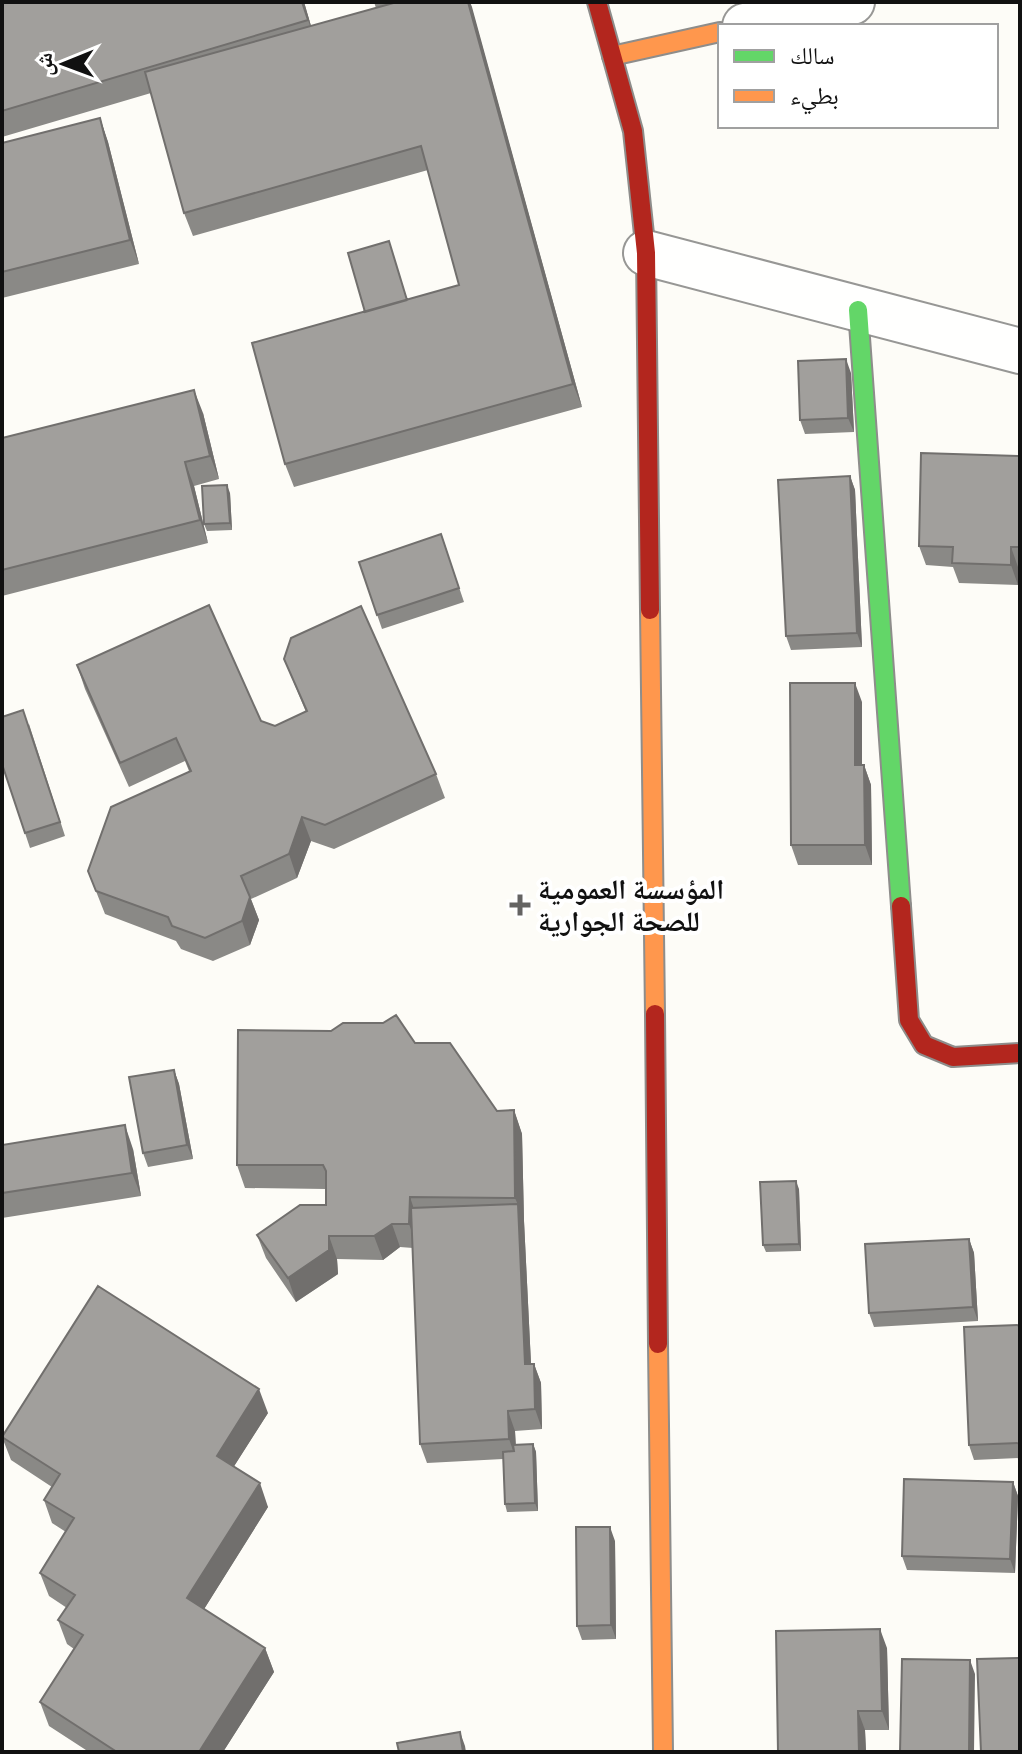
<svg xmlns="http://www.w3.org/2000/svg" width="1022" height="1754" font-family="'Playfair Display','Noto Naskh Arabic',serif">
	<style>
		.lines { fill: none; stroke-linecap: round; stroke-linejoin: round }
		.street-casing { stroke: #979795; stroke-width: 48 }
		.fast-casing { stroke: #8e8d8b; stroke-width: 22 }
		.slow-casing { stroke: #8e8d8b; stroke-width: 22 }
		.jam-casing { stroke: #8e8d8b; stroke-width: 22 }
		.street { stroke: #fffffe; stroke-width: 44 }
		.fast { stroke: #63d668; stroke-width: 18 }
		.slow { stroke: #ff974d; stroke-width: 18 }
		.jam { stroke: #b3261e; stroke-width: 18 }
		.wall { fill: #8a8986 }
		.shaded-wall { fill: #716f6d }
		.building { fill: #a19f9c; stroke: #716f6d; stroke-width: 2 }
		.poi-dot { fill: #646362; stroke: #fff; stroke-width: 3 }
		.labels { text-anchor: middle; stroke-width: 8; stroke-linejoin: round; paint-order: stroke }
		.poi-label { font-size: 28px; font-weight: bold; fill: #111; stroke: #fff; text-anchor: start }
	</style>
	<rect width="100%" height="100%" fill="#fdfcf7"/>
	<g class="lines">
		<defs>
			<path id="street" d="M745,26L852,2
				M646,253L1020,351"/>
			<path id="fast" d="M858,310L901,906"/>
			<path id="slow" d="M612,56L720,32
				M650,610L655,1014
				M658,1344L663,1752"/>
			<path id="jam" d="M597,2L633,131L646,253L650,610
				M901,906L909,1020L924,1045L953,1057L1020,1053
				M655,1014L658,1344"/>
		</defs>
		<!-- street casing -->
		<use href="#street" class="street-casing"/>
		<!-- fast casing -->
		<use href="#fast" class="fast-casing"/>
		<!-- slow casing -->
		<use href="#slow" class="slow-casing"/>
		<!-- jam casing -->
		<use href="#jam" class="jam-casing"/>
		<!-- street -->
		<use href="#street" class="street"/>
		<!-- fast -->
		<use href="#fast" class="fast"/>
		<!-- slow -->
		<use href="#slow" class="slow"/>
		<!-- jam -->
		<use href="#jam" class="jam"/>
	</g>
	<!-- wall -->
	<path class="wall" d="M2,2H304L311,26L376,8L374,2H470L582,407L294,487L285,464L407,300L459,285L428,170L193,236L184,213L151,93L2,137Z
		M100,118L108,142L139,264L2,298V143Z
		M851,373L854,432L805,434L800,420Z
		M203,413L219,479L194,486L208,543L2,596V438Z
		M1020,456V567H1018V585L959,583L953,567L926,565L919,546Z
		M850,476L855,490L862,647L791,650L786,636Z
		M230,493L232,530L207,531L204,524Z
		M441,534L464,602L382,629L359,562Z
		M284,659L436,774L445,798L334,849L311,841L297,878L251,899L259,920L250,945L213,961L181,949L176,941L105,914L88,871L189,771L185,761L129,787L85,689L77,665L275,726L306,712Z
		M862,702V765H864L871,785L872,865H798L791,845Z
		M29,724L65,836L30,848L2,764Z
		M415,1043L497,1111L514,1110L522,1134L524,1221L531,1364H534L541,1383L542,1429L515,1431L516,1445L533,1444L536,1452L538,1511L507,1512L505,1504L503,1459L427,1463L420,1444L413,1248L400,1247L383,1260L337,1259L338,1274L296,1302L266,1258L257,1235L326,1205V1189L245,1188L237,1165Z
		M174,1070L179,1084L193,1159L148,1167L143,1153Z
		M2,1145L133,1149L141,1196L2,1218Z
		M799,1189L801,1251L766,1252L763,1245Z
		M969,1239L974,1253L978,1321L874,1327L869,1313Z
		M1020,1325V1458L974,1460L969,1445Z
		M268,1413L234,1466L268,1507L204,1609L265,1648L274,1672L223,1752H89L49,1726L40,1702L74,1649L67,1644L58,1620L67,1608L49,1596L40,1573L66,1532L52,1523L44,1500L52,1487L11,1460L2,1437Z
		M1013,1482L1018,1496L1015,1573L907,1570L902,1556Z
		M615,1541L616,1639L582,1640L577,1626Z
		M887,1648L889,1730H865L866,1752H778Z"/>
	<!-- shaded-wall -->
	<path class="shaded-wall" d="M302,2H304L316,43L308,20Z
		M468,2H470L472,7L582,407L573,384Z
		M100,118L108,142L139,264L130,240Z
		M846,359L851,373L854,432L848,418Z
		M194,390L203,413L219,479L210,456Z
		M185,462L194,486L208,543L200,520Z
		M850,476L855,490L862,647L857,633Z
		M227,485L230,493L232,530L230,523Z
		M1011,547L1018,567V585L1011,565Z
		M855,683L862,702V785L855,765Z
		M864,765L871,785L872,865L865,845Z
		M302,817L311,841L297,878L289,854Z
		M250,897L259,920L250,945L242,921Z
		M174,1070L179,1084L193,1159L187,1145Z
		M514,1110L522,1134L524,1221L532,1384L525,1364L518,1205L515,1198Z
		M125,1125L133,1149L141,1196L132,1173Z
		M796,1181L799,1189L801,1251L799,1244Z
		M410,1197L418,1221V1248L409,1224Z
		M392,1224L400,1247L383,1260L374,1236Z
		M329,1236L337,1259L338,1274L296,1302L288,1278Z
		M969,1239L974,1253L978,1321L973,1307Z
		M534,1364L541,1383L542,1429L535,1409Z
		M259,1389L268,1413L226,1479L217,1456Z
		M508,1411L515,1431L516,1459L509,1439Z
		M533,1444L536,1452L538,1511L535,1503Z
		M1013,1482L1018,1496L1015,1573L1010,1559Z
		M260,1483L268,1507L196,1622L187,1598Z
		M610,1527L615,1541L616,1639L611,1625Z
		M880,1629L887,1648L889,1730L882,1711Z
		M265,1648L274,1672L223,1752H199Z
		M970,1660L975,1674L974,1752H969Z
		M858,1711L865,1730L866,1752H859Z
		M460,1732L465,1746L466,1752H463Z"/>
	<!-- building -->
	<path class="building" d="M2,2H302L308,20L2,111Z
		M397,2H468L573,384L285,464L252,343L459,285L421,146L184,213L145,72Z
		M100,118L130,240L2,272V143Z
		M389,241L407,300L365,312L348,253Z
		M846,359L848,418L800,420L798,361Z
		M194,390L210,456L185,462L200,520L2,570V438Z
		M921,453L1020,456V547H1011V565L952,563L953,547L919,546Z
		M850,476L857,633L786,636L778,480Z
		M227,485L230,523L204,524L202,486Z
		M441,534L459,588L377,615L359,562Z
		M209,605L261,721L275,726L307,711L284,659L291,638L361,606L436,774L325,825L302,817L289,854L241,876L250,897L242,921L205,938L172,926L168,917L96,891L88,871L111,807L191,771L176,738L120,763L77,665Z
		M790,683H855V765H864L865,845H791Z
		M23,710L60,822L25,833L2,764V717Z
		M396,1015L415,1043H450L497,1111L514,1110L515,1198L410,1197L409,1224H392L374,1236H329V1250L288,1278L257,1235L300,1205H326V1171L323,1165H237L238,1030L331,1031L343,1023H383Z
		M174,1070L187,1145L143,1153L129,1077Z
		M125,1125L132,1173L2,1193V1145Z
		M796,1181L799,1244L763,1245L760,1182Z
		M518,1204L525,1364H534L535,1409L508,1411L509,1439L420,1444L411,1208Z
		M969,1239L973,1307L869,1313L865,1244Z
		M98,1286L259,1389L217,1456L260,1483L187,1598L265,1648L199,1752H117L40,1702L83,1635L58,1620L75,1595L40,1573L74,1518L44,1500L60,1474L2,1437Z
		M1020,1325V1443L969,1445L964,1327Z
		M533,1444L535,1503L505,1504L503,1452L514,1451L513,1445Z
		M904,1479L1013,1482L1010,1559L902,1556Z
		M576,1527H610L611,1625L577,1626Z
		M880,1629L882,1711H858L859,1752H778L776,1631Z
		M1020,1658V1752H981L977,1659Z
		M902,1659L970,1660L969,1752H900Z
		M460,1732L463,1752H399L397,1743Z"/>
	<!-- markers -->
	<path class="poi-dot" d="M516 893h8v8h8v8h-8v8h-8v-8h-8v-8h8z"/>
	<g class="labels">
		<!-- poi labels -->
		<g class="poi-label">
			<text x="538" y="899">المؤسسة العمومية<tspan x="538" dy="32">للصحة الجوارية</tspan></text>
		</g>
	</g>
	<!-- border -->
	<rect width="1022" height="1754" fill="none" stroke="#111111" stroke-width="8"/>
	<!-- legend -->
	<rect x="718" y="24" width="280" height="104" fill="#ffffff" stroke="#a0a0a0" stroke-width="2"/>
	<rect x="734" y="50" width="40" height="12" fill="#63d668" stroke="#a0a0a0" stroke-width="2"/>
	<text x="790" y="64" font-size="24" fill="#111111">سالك</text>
	<rect x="734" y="90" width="40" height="12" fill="#ff974d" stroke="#a0a0a0" stroke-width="2"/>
	<text x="790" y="104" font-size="24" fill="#111111">بطيء</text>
	<!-- north arrow -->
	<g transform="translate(64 64) rotate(269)" stroke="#ffffff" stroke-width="6" paint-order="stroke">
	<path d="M0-6L14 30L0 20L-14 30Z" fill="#111111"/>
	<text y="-12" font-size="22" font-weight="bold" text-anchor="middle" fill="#111111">ش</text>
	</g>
</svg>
